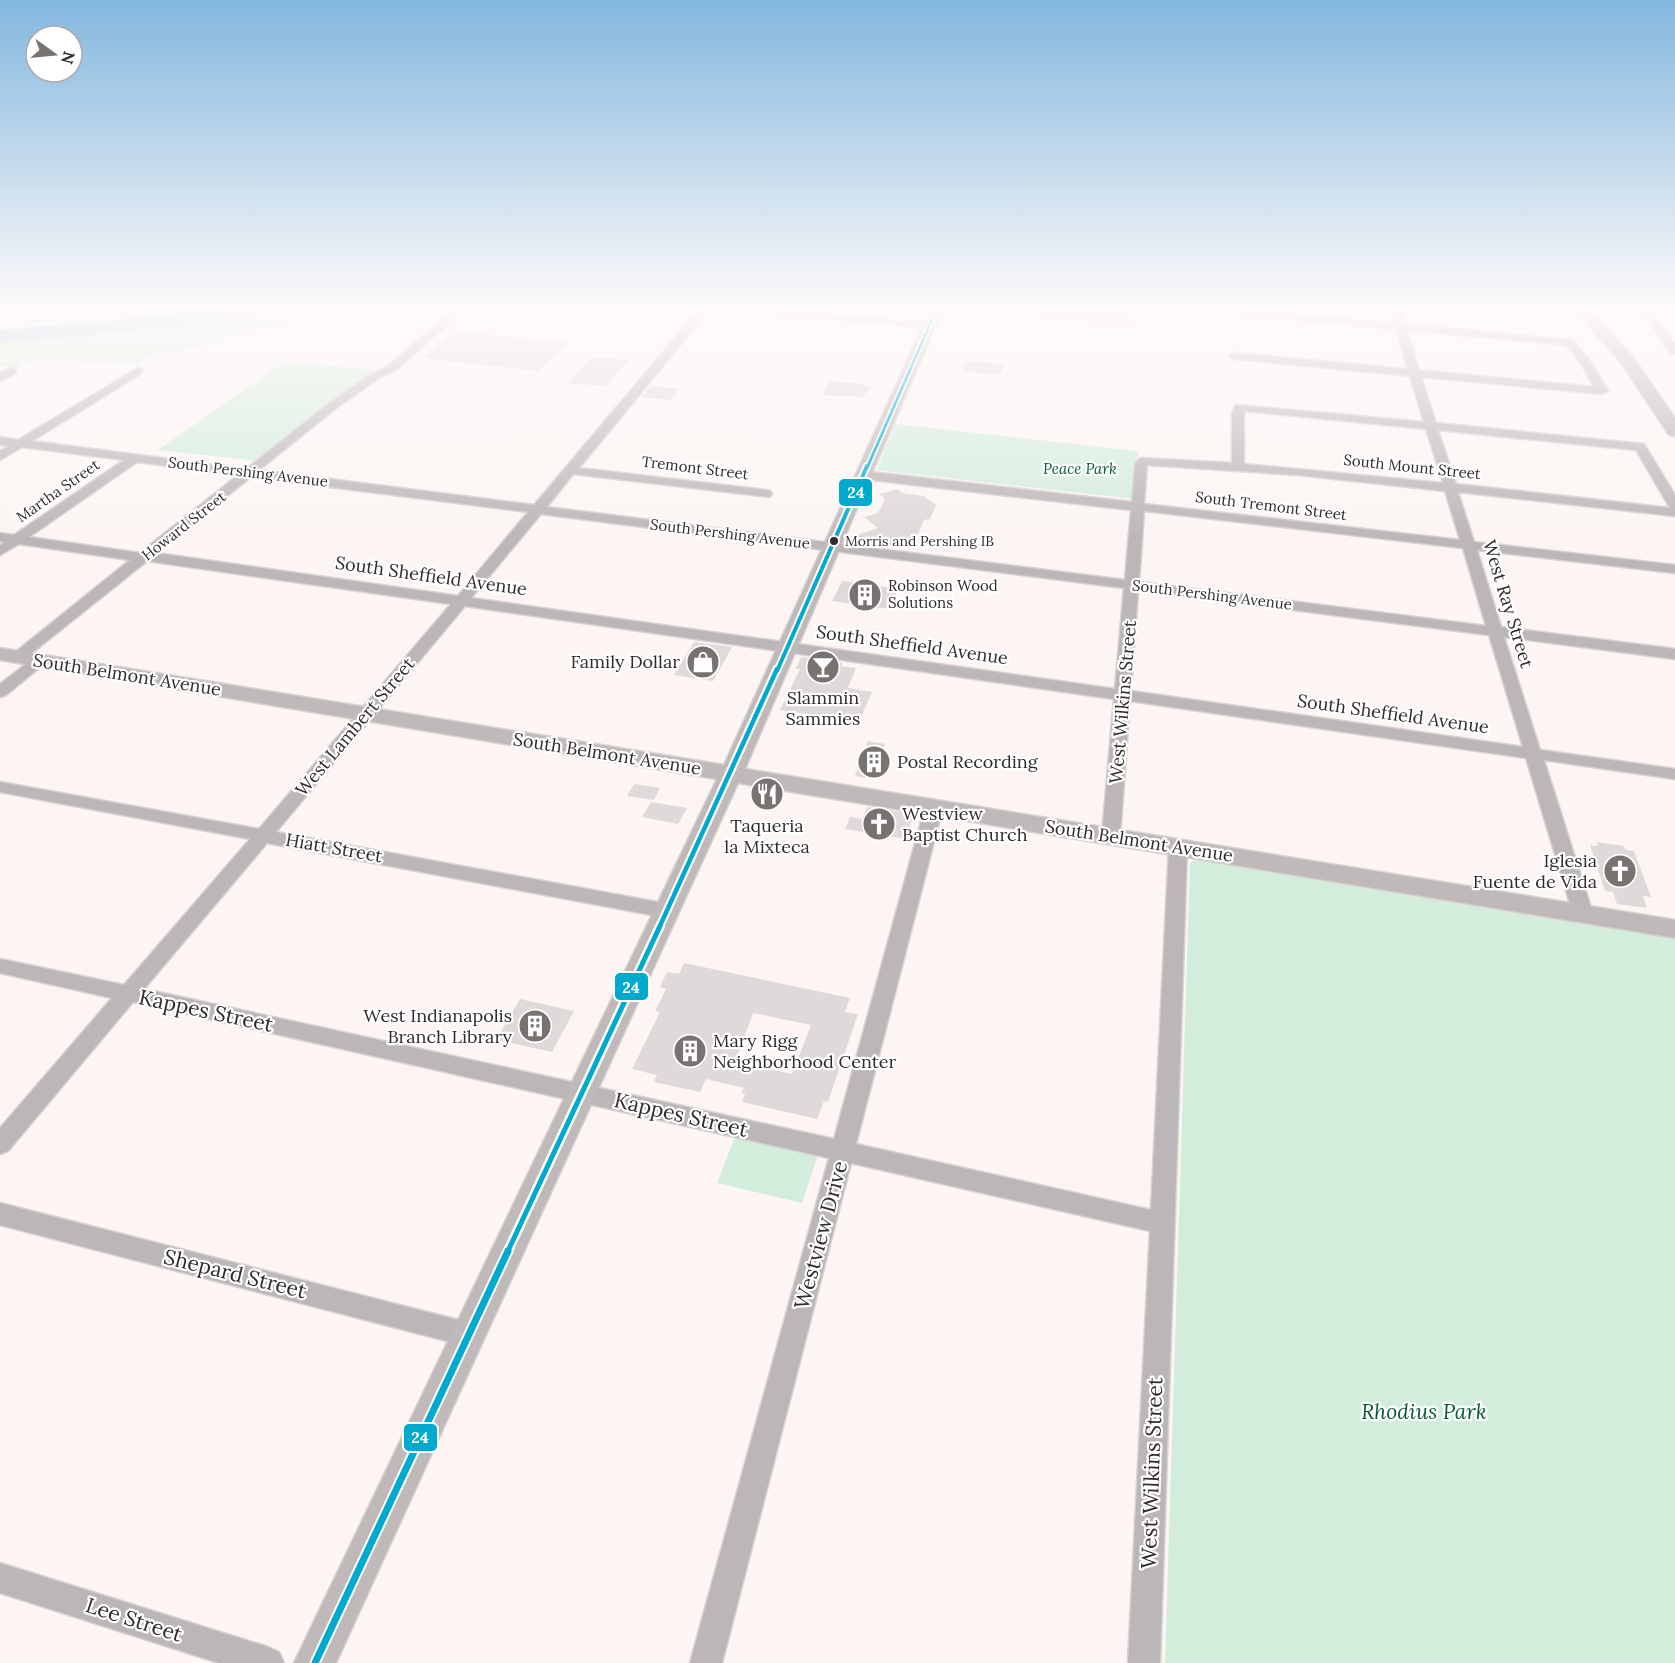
<svg xmlns="http://www.w3.org/2000/svg" width="1675" height="1663" font-family="Lora,serif">
	<style>
		.green { fill: #d2eddb }
		.forest { fill: #b9dac5 }
		.water { fill: #8cbcd0 }
		.building { fill: #dfdad9; fill-rule: evenodd }
		.lines { fill: none; stroke-linecap: round; stroke-linejoin: round }
		.minor-casing { stroke: #d7d2d0; stroke-width: 3 }
		.major-casing { stroke: #d7d2d0; stroke-width: 3 }
		.highway-casing { stroke: #d7d2d0; stroke-width: 3 }
		.minor { fill: #bbb7b8; fill-rule: evenodd }
		.major { fill: #bfbab9; fill-rule: evenodd }
		.highway { fill: #b9b4b4; fill-rule: evenodd }
		.bus-1-far4-casing { stroke: #fff; stroke-width: 6 }
		.bus-1-far3-casing { stroke: #fff; stroke-width: 8 }
		.bus-1-far2-casing { stroke: #fff; stroke-width: 9 }
		.bus-1-far1-casing { stroke: #fff; stroke-width: 10 }
		.bus-1-casing { stroke: #fff; stroke-width: 11 }
		.bus-1-far4 { stroke: #00a9ce; stroke-width: 3 }
		.bus-1-far3 { stroke: #00a9ce; stroke-width: 4 }
		.bus-1-far2 { stroke: #00a9ce; stroke-width: 4.5 }
		.bus-1-far1 { stroke: #00a9ce; stroke-width: 5 }
		.bus-1 { stroke: #00a9ce; stroke-width: 7 }
		.bus-dot { fill: #312c2a; stroke: #fff; stroke-width: 2 }
		.labels { text-anchor: middle; stroke-width: 4.5; stroke-linejoin: round; paint-order: stroke }
		.far-bus-label { font-size: 14px; fill: #312c2a; stroke: #fff; text-anchor: start }
		.far-street-label { font-size: 15px; fill: #312c2a; stroke: #fff }
		.far-park-label { font-size: 15px; font-style: italic; fill: #0a5938; stroke: #fff }
		.far-poi-label { font-size: 15px; fill: #312c2a; stroke: #fff; text-anchor: start }
		.street-label { font-size: 18px; fill: #312c2a; stroke: #fff }
		.poi-label { font-size: 18px; fill: #312c2a; stroke: #fff; text-anchor: end }
		.near-street-label { font-size: 21px; fill: #312c2a; stroke: #fff }
		.near-park-label { font-size: 21px; font-style: italic; fill: #0a5938; stroke: #fff }
		.line-badge { stroke: #fff; stroke-width: 2 }
		.badge-label { font-size: 16px; text-anchor: middle; font-weight: bold; fill: #fff }
	</style>
	<rect width="100%" height="100%" fill="#fcf5f4"/>
	<!-- green -->
	<path class="green" d="M31,306H224L88,322L0,323Z
		M323,306H390L321,316L230,335L192,349L156,353L140,363L32,360L17,368L0,366V345H12L184,326Z
		M285,361L375,370L258,461L158,450Z
		M895,424L1138,451L1134,499L877,470Z
		M1201,856L1675,934V1663H1165L1190,863Z
		M735,1137L818,1155L802,1203L717,1183Z"/>
	<!-- forest -->
	<path class="forest" d="M275,306H323L184,326L12,345H0V340L146,328Z"/>
	<!-- water -->
	<path class="water" d="M225,306H275L146,328L0,340V330L143,317Z"/>
	<!-- building -->
	<path class="building" d="M993,306H1064L1063,309L1135,316L1132,327L992,314Z
		M456,331L501,336L569,343L538,371L421,358Z
		M592,357L628,360L606,386L568,383Z
		M966,361L1005,364L1000,375L961,371Z
		M831,381L862,384L870,387L863,397L822,395Z
		M651,386L680,389L670,400L641,397Z
		M898,489L902,493L924,496L936,505L930,519L924,520L912,548L846,539L878,528L864,517L878,513L885,499L879,494Z
		M842,581L898,589L889,609L832,601Z
		M694,642L732,647L713,681L674,675Z
		M801,657L843,663L841,666L856,668L848,688L872,692L859,722L780,710L800,669H796Z
		M868,741L885,744L874,779L855,776Z
		M634,784L660,788L654,800L627,796Z
		M651,802L687,808L678,824L642,817Z
		M867,807L914,814L905,839L845,829L850,817L862,819Z
		M1596,842L1624,846L1626,850L1634,851L1651,897L1643,896L1647,908L1617,904L1613,892L1605,891L1590,845L1598,846Z
		M684,963L850,998L845,1012L858,1014L828,1102L824,1101L817,1119L742,1102L745,1094L741,1093L744,1088L706,1079L700,1092L654,1082L657,1075L632,1069L660,1012L655,1011L666,989L660,987L667,972L679,974ZM753,1013L811,1025L792,1074L735,1062Z
		M520,999L574,1011L552,1052L496,1040Z"/>
	<g class="lines">
		<defs>
			<path id="minor" d="M0,306H12L0,312Z
				M457,306H468L396,370L379,378L335,409L259,470L534,505L702,306H740L929,323L933,324V328L710,309L579,468L766,490L770,491L772,494L770,497L573,474L547,507L1125,580L1131,510L863,479L857,475L863,471L1132,502L1135,464L1140,458L1232,463V413L1236,405L1424,422L1410,376L1234,359L1229,356L1234,353L1408,369L1396,329L1238,315L1233,312L1238,309L1394,323L1389,306H1399L1405,324L1573,340L1592,364L1608,391L1602,394L1421,377L1436,423L1644,444L1675,495V516L1458,492L1474,542L1675,565V573L1477,550L1501,627L1675,649V659L1504,637L1540,750L1675,769V779L1544,760L1593,914L1590,919L1583,921L1576,919L1573,914L1526,758L1130,701L1120,836L1117,840H1105L1102,836L1114,699L465,606L276,832L668,904L675,906L678,911L675,916L668,918L267,843L144,989L834,1139L925,807L928,803H940L943,807L856,1144L1151,1210L1169,847L1172,843H1184L1187,847L1160,1663H1128L1150,1231L851,1163L722,1663H690L829,1158L133,1002L8,1151L0,1154V1128L112,998L0,973V959L124,985L250,839L0,792V782L259,829L451,604L147,561L23,660H13L10,657L13,654L130,560L19,544L0,555V545L5,542L0,541V533L14,535L124,460L22,447L0,460V451L9,446L0,445V437L18,440L138,368L142,369V373L32,441L246,469L327,405L371,374L388,366ZM1407,330L1566,345L1582,365L1594,387L1419,370ZM1244,411L1426,429L1443,483L1244,464ZM1438,430L1636,450L1670,508L1456,484ZM137,462L238,475L140,553L29,537ZM1147,465L1298,475L1445,491L1460,540L1144,504ZM251,477L528,512L458,596L156,553ZM1144,511L1463,548L1486,626L1139,582ZM541,514L1124,588L1115,689L471,598ZM1138,590L1489,635L1523,747L1131,691Z
				M1638,306H1648L1675,344V354L1671,353Z
				M12,368L16,369V373L0,381V373Z
				M39,656L47,661L44,664L6,695L0,697V684L34,658Z
				M0,1203L470,1323L479,1326L483,1335L479,1344L470,1347L0,1225Z
				M0,1563L268,1647L279,1652L284,1663H219L0,1593Z"/>
			<path id="major" d="M932,306H944L745,769L1675,920V938L738,783L336,1663H294L717,779L0,660V648L724,765Z
				M1630,306H1675V313L1636,310Z"/>
			<path id="highway" d="M1572,306H1587L1633,357L1675,418V436L1669,435L1621,363Z"/>
		</defs>
		<!-- minor casing -->
		<use href="#minor" class="minor-casing"/>
		<!-- major casing -->
		<use href="#major" class="major-casing"/>
		<!-- highway casing -->
		<use href="#highway" class="highway-casing"/>
		<!-- minor -->
		<use href="#minor" class="minor"/>
		<!-- major -->
		<use href="#major" class="major"/>
		<!-- highway -->
		<use href="#highway" class="highway"/>
		<defs>
			<path id="bus-1-far4" d="M867,468L938,306"/>
			<path id="bus-1-far3" d="M777,671L867,466"/>
			<path id="bus-1-far2" d="M659,928L777,669"/>
			<path id="bus-1-far1" d="M507,1253L660,926"/>
			<path id="bus-1" d="M315,1663L508,1251"/>
		</defs>
		<!-- bus-1-far4 casing -->
		<use href="#bus-1-far4" class="bus-1-far4-casing"/>
		<!-- bus-1-far3 casing -->
		<use href="#bus-1-far3" class="bus-1-far3-casing"/>
		<!-- bus-1-far2 casing -->
		<use href="#bus-1-far2" class="bus-1-far2-casing"/>
		<!-- bus-1-far1 casing -->
		<use href="#bus-1-far1" class="bus-1-far1-casing"/>
		<!-- bus-1 casing -->
		<use href="#bus-1" class="bus-1-casing"/>
		<!-- bus-1-far4 -->
		<use href="#bus-1-far4" class="bus-1-far4"/>
		<!-- bus-1-far3 -->
		<use href="#bus-1-far3" class="bus-1-far3"/>
		<!-- bus-1-far2 -->
		<use href="#bus-1-far2" class="bus-1-far2"/>
		<!-- bus-1-far1 -->
		<use href="#bus-1-far1" class="bus-1-far1"/>
		<!-- bus-1 -->
		<use href="#bus-1" class="bus-1"/>
	</g>
	<!-- sky -->
	<linearGradient id="sky" x2="0" y2="1"><stop stop-color="#83b7de"/><stop offset="0.57" stop-color="#fefafa"/><stop offset="1" stop-color="#fefafa" stop-opacity="0"/></linearGradient>
	<rect width="1675" height="539" fill="url(#sky)"/>
	<!-- icons -->
	<defs>
		<symbol id="building-disc" viewBox="-11 -11 22 22"><circle r="9.5" fill="#787271" stroke="#fff"/><path d="M-4-6H4V6H1V3H-1V6H-4ZM-2.5-4.3h1.7v1.8h-1.7ZM.8-4.3h1.7v1.8H.8ZM-2.5-1h1.7V.8h-1.7ZM.8-1h1.7V.8H.8Z" fill="#fff"/></symbol>
		<symbol id="shop-disc" viewBox="-11 -11 22 22"><circle r="9.5" fill="#787271" stroke="#fff"/><path d="M-5-2.5h2.3a2.7 3.5 0 0 1 5.4 0H5L5.5 6h-11ZM-1.5-2.5h3a1.5 2.3 0 0 0-3 0Z" fill="#fff"/></symbol>
		<symbol id="bar-disc" viewBox="-11 -11 22 22"><circle r="9.5" fill="#787271" stroke="#fff"/><path d="M-6-5H6L.8 .8V4.5H3.5V6h-7V4.5H-.8V.8Z" fill="#fff"/></symbol>
		<symbol id="restaurant-disc" viewBox="-11 -11 22 22"><circle r="9.5" fill="#787271" stroke="#fff"/><path d="M-5-6h1v4h1v-4h1v4h1v-4h1v5L-1.5 .5V6h-2V.5L-5-1ZM5-6V6H3V1.5H1.5Q1.5-4 5-6Z" fill="#fff"/></symbol>
		<symbol id="church-disc" viewBox="-11 -11 22 22"><circle r="9.5" fill="#787271" stroke="#fff"/><path d="M-1.2-6h2.4v3.5h3.3v2.4h-3.3V6h-2.4V-.1h-3.3v-2.4h3.3Z" fill="#fff"/></symbol>
	</defs>
	<g fill-rule="evenodd">
		<use href="#building-disc" x="846" y="576" width="38" height="38"/>
		<use href="#shop-disc" x="684" y="643" width="38" height="38"/>
		<use href="#bar-disc" x="804" y="648" width="38" height="38"/>
		<use href="#building-disc" x="855" y="743" width="38" height="38"/>
		<use href="#restaurant-disc" x="748" y="775" width="38" height="38"/>
		<use href="#church-disc" x="860" y="805" width="38" height="38"/>
		<use href="#church-disc" x="1601" y="852" width="38" height="38"/>
		<use href="#building-disc" x="516" y="1007" width="38" height="38"/>
		<use href="#building-disc" x="671" y="1032" width="38" height="38"/>
	</g>
	<!-- markers -->
	<circle class="bus-dot" cx="834" cy="541" r="5"/>
	<g class="labels">
		<!-- far-bus labels -->
		<g class="far-bus-label">
			<text x="845" y="546">Morris and Pershing IB</text>
		</g>
		<!-- far-street labels -->
		<g class="far-street-label">
			<text transform="translate(1412 467) rotate(6)" y="5">South Mount Street</text>
			<text transform="translate(695 468) rotate(7)" y="5">Tremont Street</text>
			<text transform="translate(248 472) rotate(7)" y="5">South Pershing Avenue</text>
			<text transform="translate(58 491) rotate(-35)" y="5">Martha Street</text>
			<text transform="translate(1271 506) rotate(7)" y="5">South Tremont Street</text>
			<text transform="translate(184 526) rotate(-38)" y="5">Howard Street</text>
			<text transform="translate(730 534) rotate(7)" y="5">South Pershing Avenue</text>
			<text transform="translate(1212 595) rotate(7)" y="5">South Pershing Avenue</text>
		</g>
		<!-- far-park labels -->
		<g class="far-park-label">
			<text x="1080" y="474">Peace Park</text>
		</g>
		<!-- far-poi labels -->
		<g class="far-poi-label">
			<text x="888" y="591">Robinson Wood<tspan x="888" dy="17">Solutions</tspan></text>
		</g>
		<!-- street labels -->
		<g class="street-label">
			<text transform="translate(431 576) rotate(8)" y="6">South Sheffield Avenue</text>
			<text transform="translate(1508 604) rotate(73)" y="6">West Ray Street</text>
			<text transform="translate(912 645) rotate(8)" y="6">South Sheffield Avenue</text>
			<text transform="translate(127 675) rotate(9)" y="6">South Belmont Avenue</text>
			<text transform="translate(1123 702) rotate(-85)" y="6">West Wilkins Street</text>
			<text transform="translate(1393 714) rotate(8)" y="6">South Sheffield Avenue</text>
			<text transform="translate(355 727) rotate(-50)" y="6">West Lambert Street</text>
			<text transform="translate(607 754) rotate(9)" y="6">South Belmont Avenue</text>
			<text transform="translate(1139 841) rotate(9)" y="6">South Belmont Avenue</text>
			<text transform="translate(334 848) rotate(10)" y="6">Hiatt Street</text>
		</g>
		<!-- poi labels -->
		<g class="poi-label">
			<text x="680" y="668">Family Dollar</text>
			<text x="823" y="704" text-anchor="middle">Slammin<tspan x="823" dy="21">Sammies</tspan></text>
			<text x="897" y="768" text-anchor="start">Postal Recording</text>
			<text x="902" y="820" text-anchor="start">Westview<tspan x="902" dy="21">Baptist Church</tspan></text>
			<text x="767" y="832" text-anchor="middle">Taqueria<tspan x="767" dy="21">la Mixteca</tspan></text>
			<text x="1597" y="867">Iglesia<tspan x="1597" dy="21">Fuente de Vida</tspan></text>
			<text x="512" y="1022">West Indianapolis<tspan x="512" dy="21">Branch Library</tspan></text>
			<text x="713" y="1047" text-anchor="start">Mary Rigg<tspan x="713" dy="21">Neighborhood Center</tspan></text>
		</g>
		<!-- near-street labels -->
		<g class="near-street-label">
			<text transform="translate(206 1011) rotate(12)" y="7">Kappes Street</text>
			<text transform="translate(681 1115) rotate(13)" y="7">Kappes Street</text>
			<text transform="translate(821 1235) rotate(-75)" y="7">Westview Drive</text>
			<text transform="translate(235 1274) rotate(14)" y="7">Shepard Street</text>
			<text transform="translate(1152 1473) rotate(-88)" y="7">West Wilkins Street</text>
			<text transform="translate(134 1620) rotate(18)" y="7">Lee Street</text>
		</g>
		<!-- near-park labels -->
		<g class="near-park-label">
			<text x="1424" y="1419">Rhodius Park</text>
		</g>
	</g>
	<g class="line-badge">
		<rect x="838" y="478" width="35" height="29" rx="6" fill="#00a9ce"/>
		<rect x="614" y="972" width="35" height="29" rx="6" fill="#00a9ce"/>
		<rect x="403" y="1423" width="35" height="29" rx="6" fill="#00a9ce"/>
	</g>
	<g class="badge-label">
		<text x="856" y="498">24</text>
		<text x="631" y="993">24</text>
		<text x="420" y="1443">24</text>
	</g>
	<!-- north arrow -->
	<g transform="translate(54 54) rotate(105)"><circle r="28" fill="#ffffff" stroke="#adabaa" stroke-width="1.5"/>
	<path d="M0-4.5L10 22L0 15L-10 22Z" fill="#787271"/>
	<text y="-9" font-size="16" font-weight="bold" text-anchor="middle" fill="#312c2a">N</text>
	</g>
</svg>
